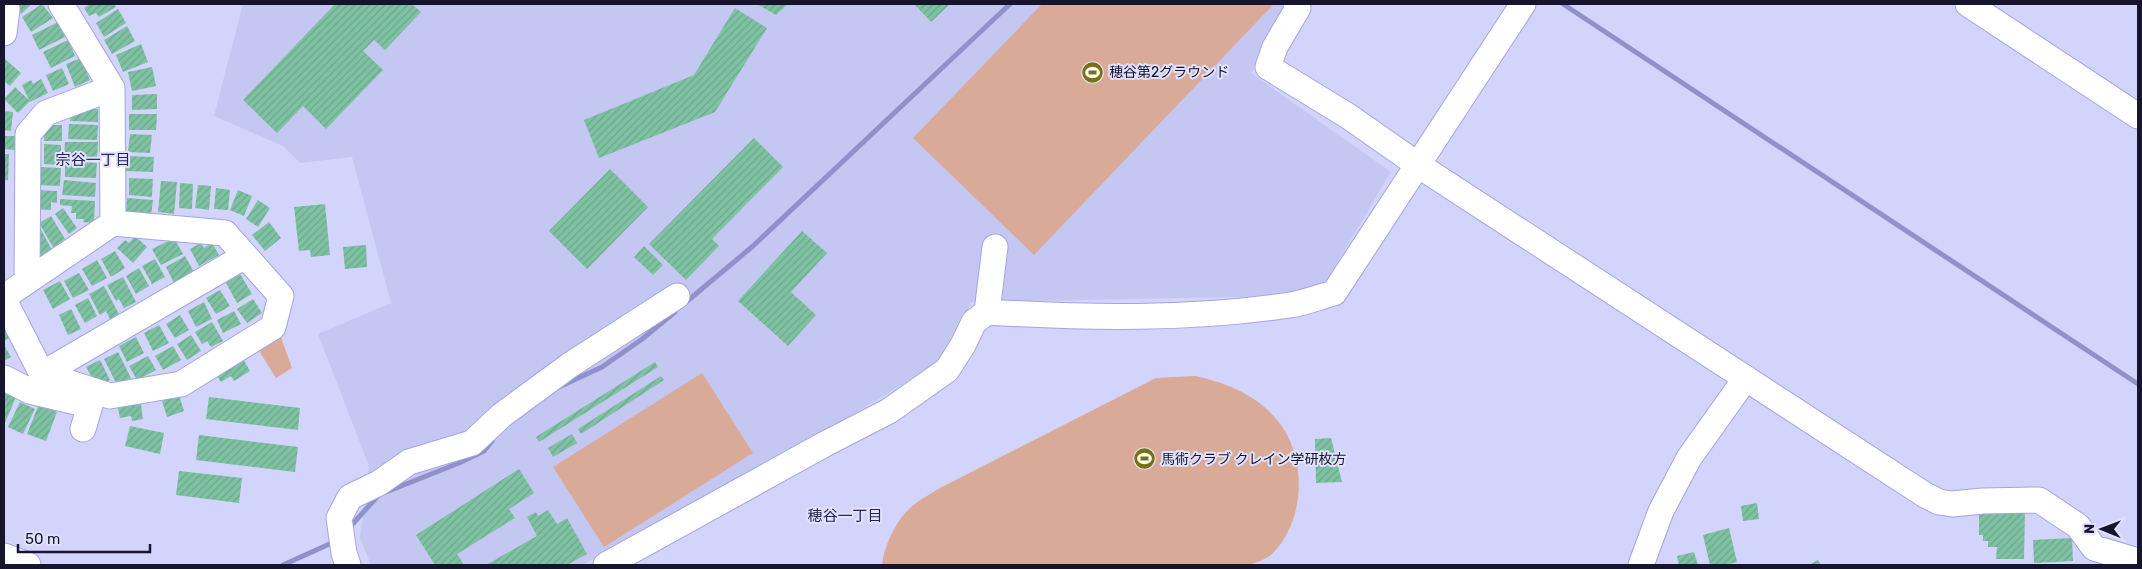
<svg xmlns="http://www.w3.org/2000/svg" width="2142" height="569" font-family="Rubik,'Noto Sans JP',sans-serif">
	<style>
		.built { fill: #c5c7f3 }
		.green { fill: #d8aa97 }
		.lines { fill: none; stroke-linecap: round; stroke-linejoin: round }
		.stream { stroke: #9091c9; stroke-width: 5 }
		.building { fill: url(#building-hatch) }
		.minor-casing { stroke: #a3a4e4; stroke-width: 27 }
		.minor { stroke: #fff; stroke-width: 25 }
		.labels { text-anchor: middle; stroke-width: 4; stroke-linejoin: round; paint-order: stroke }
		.poi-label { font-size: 14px; fill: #16152d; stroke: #e1e2fd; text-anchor: start }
		.neighbourhood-label { font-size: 15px; fill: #282358; stroke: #e1e2fd }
	</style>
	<defs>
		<pattern id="building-hatch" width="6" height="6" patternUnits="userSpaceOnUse" patternTransform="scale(1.25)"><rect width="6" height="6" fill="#7ec2a2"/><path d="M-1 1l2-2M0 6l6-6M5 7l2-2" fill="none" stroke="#6ca68c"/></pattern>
	</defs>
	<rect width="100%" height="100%" fill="#d2d4fc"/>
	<!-- built -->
	<path class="built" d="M243,4H1280L1287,11L1251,73L1391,172L1324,285L1281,296L971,302L945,359L765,467L582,565H371L360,538L369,466L318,334L391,303L352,157L300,163L283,146L214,116Z"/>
	<!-- green -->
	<path class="green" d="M1042,4H1269L1272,6L1034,255L913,138Z
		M279,332L292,368L276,378L256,346Z
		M702,373L753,453L604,547L553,467Z
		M1195,376C1227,383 1257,395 1278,421C1307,457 1306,519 1273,553C1268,559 1257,562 1250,565H882C884,547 894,525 907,511C915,502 929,495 940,488L1156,378Z"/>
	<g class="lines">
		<!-- stream -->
		<path class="stream" d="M1563,4L2138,384
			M685,303L753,246L1010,4
			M559,387L602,367L641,340L675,312
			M386,492L459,463L484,451L492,441
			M349,528L377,497
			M283,565L336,541"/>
	</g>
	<!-- building -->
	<path class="building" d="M12,4H32L21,14Z
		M42,4L53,18L31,32L22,17Z
		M90,4H114L116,7L99,17L96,13L89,16L84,8Z
		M335,4H412L421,12L385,50L374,40L363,51L383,70L326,129L303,106L277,133L243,100Z
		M757,4H788L776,15Z
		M914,4H950L931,22Z
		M735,8L767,28L715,112L599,158L584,120L694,75Z
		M118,9L126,23L104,37L96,23Z
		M58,22L65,37L39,50L32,35Z
		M127,26L135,41L112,54L104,40Z
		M68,40L75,56L51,68L43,52Z
		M141,44L148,62L123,72L116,55Z
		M4,58L21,73L10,86L4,81Z
		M81,58L90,80L75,87L66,64Z
		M152,67L156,86L132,91L128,72Z
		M62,68L69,84L53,91L46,75Z
		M41,79L48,93L30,102L22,85L31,80L33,84Z
		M15,87L30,101L18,113L4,99Z
		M157,94V109L132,110V95Z
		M71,108L98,109V122L70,121Z
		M4,111L13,112L11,131L4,130Z
		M129,114H157L156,130H129Z
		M69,124L98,125L97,140L68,139Z
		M44,125H62V141H44Z
		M130,134L152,135L150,153L128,152Z
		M4,136H15V150L4,149Z
		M754,138L783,167L712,239L719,246L686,280L649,244Z
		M65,142H98L97,159L64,158Z
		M44,144L61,145V165L44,164Z
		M4,154H9L8,180H4Z
		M126,156L154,157L153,172L125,171Z
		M65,161L97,163L96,178L65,177Z
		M40,167L61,168L60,186L39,185Z
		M610,169L648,207L587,269L549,231Z
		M129,178L153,179L152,197L129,195Z
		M64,180L96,183L95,197L62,195Z
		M161,181L177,182L174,214L158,212Z
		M180,183L193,184L192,209L179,208Z
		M198,185L211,186L209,210L195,208Z
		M216,188L230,190L228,210L214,209Z
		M34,190L57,191V203L51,202V210L33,209Z
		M238,190L252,196L244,216L230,210Z
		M127,198L153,200L151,216L126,213Z
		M60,199L95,201L94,223L83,222L84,219H76V213H71L72,206L60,205Z
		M258,200L270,208L258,227L246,219Z
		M325,204L330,255L311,257L310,250L299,251L294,207Z
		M63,208L77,228L69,234L55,214Z
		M51,216L65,239L53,247L39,223Z
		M269,222L281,238L265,251L252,235Z
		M38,224L52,250L39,258Z
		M802,231L827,253L791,292L816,315L788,346L738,301Z
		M135,236L147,247L133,263L117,248L125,240L129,243Z
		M174,238L183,254L161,265L152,249Z
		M201,243L204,248L212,243L219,255L199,266L190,249Z
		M366,245L367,267L345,269L343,247Z
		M644,246L663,265L653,275L634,257Z
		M115,251L125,268L111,277L101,259Z
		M185,256L194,272L174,283L166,267Z
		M155,259L165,277L152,284L142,266Z
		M97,260L107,278L92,286L82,269Z
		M139,268L149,286L136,294L126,276Z
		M79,273L89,290L73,298L64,281Z
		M240,274L252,294L237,303L226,283Z
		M123,277L136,302L124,308L119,299L116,301L107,285Z
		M60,281L70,299L53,309L43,290Z
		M104,286L119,314L110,319L106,311L100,315L89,294Z
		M220,290L230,306L216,314L206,298Z
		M88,298L97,316L85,323L75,305Z
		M253,299L262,313L247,323L237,309Z
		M204,302L212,319L196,327L188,311Z
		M71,309L81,329L68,335L59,315Z
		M234,311L241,324L223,333L217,320Z
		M180,315L189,330L175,338L166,324Z
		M212,322L223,341L211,347L207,341L202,344L195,332Z
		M159,325L169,343L153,351L144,333Z
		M4,330L9,338L4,341Z
		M191,335L201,351L187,360L177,344Z
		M136,337L144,353L127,362L119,346Z
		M4,345L11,357L4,361Z
		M173,346L181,360L163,370L155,356Z
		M118,352L131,378L117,385L104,359Z
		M148,356L156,370L137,380L129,366Z
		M242,357L250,371L234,381L231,376L221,382L215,373Z
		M100,360L110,380L101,385L95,383L86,367Z
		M655,362L658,367L539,442L536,437Z
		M661,376L664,380L581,434L578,429Z
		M4,391L16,397L4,425Z
		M179,395L184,411L167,417L162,401Z
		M209,397L300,408L298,430L206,419Z
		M140,399L143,419L132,421L131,416L120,418L117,403Z
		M20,402L35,409L23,434L8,427Z
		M39,404L57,412L46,441L27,434Z
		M130,426L164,433L160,454L125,446Z
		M572,434L577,443L553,457L548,448Z
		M199,435L298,447L295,472L196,460Z
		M1331,438L1342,482L1316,483L1315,439Z
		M519,469L534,493L509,509L515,518L457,554L464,565H435L416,535Z
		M179,471L242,478L239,503L176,495Z
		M1757,503L1759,519L1743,521L1741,506Z
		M548,510L557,524L567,518L587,554L567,565H486L537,536L527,517L536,512L538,516Z
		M1979,511L2025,512L2024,559H1996L1997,547H1988V541H1983V535H1979Z
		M1729,528L1737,562L1725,565H1710L1703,535Z
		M2072,538L2073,561L2034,563L2033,540Z
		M1694,552L1698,565H1679L1677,556Z
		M1818,560L1821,565H1809Z"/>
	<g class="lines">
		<defs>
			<path id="minor" d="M4,4L7,9L4,33
				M61,4L112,88L113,223
				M1296,4L1298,8L1275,47L1268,67L1348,116L1418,165L1925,495L1939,502L1952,504L1983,501L2039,500L2078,526L2094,548L2138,561
				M1968,4L2138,116
				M27,281L28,134L46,113L112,88
				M4,297L113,223L225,233L281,296L273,327L181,384L110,396L42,374L4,300
				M987,312C1087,318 1190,320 1290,305C1304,303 1319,297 1334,293L1523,4
				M42,374L245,256
				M4,378L30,391L89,405
				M83,429L90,405
				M4,556L28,565
				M348,565L344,553L339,518L350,497L379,483L409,462L472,443L502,415L570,365L677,296
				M606,565L825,444L889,411L947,370L963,345L974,322L987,312L995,247
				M1641,565L1661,511L1689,458L1746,378"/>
		</defs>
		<!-- minor casing -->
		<use href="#minor" class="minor-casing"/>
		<!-- minor -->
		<use href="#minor" class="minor"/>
	</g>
	<!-- icons -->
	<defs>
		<symbol id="stadium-disc" viewBox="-11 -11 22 22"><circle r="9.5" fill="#79700f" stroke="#e1e2fd"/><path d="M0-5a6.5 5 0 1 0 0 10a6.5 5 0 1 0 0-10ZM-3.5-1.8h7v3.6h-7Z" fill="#fff"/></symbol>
	</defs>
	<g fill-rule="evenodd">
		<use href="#stadium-disc" x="1080" y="60" width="25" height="25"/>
		<use href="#stadium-disc" x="1132" y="446" width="25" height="25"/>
	</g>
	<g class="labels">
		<!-- poi labels -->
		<g class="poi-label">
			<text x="1109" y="77">穂谷第2グラウンド</text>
			<text x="1161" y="464">馬術クラブ クレイン学研枚方</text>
		</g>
		<!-- neighbourhood labels -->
		<g class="neighbourhood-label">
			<text x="93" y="165">宗谷一丁目</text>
			<text x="845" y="521">穂谷一丁目</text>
		</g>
	</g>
	<!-- border -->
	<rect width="2142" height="569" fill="none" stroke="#16152d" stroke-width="10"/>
	<!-- north arrow -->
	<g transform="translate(2102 529) rotate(271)" stroke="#e1e2fd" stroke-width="4" paint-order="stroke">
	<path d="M0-4L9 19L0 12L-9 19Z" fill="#16152d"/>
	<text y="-8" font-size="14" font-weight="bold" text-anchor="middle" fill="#16152d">N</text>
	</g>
	<!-- scale -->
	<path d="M18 544v8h132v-8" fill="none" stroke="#16152d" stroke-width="2.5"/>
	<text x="25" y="544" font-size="15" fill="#16152d" stroke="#e1e2fd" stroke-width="4" paint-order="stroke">50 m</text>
</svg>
